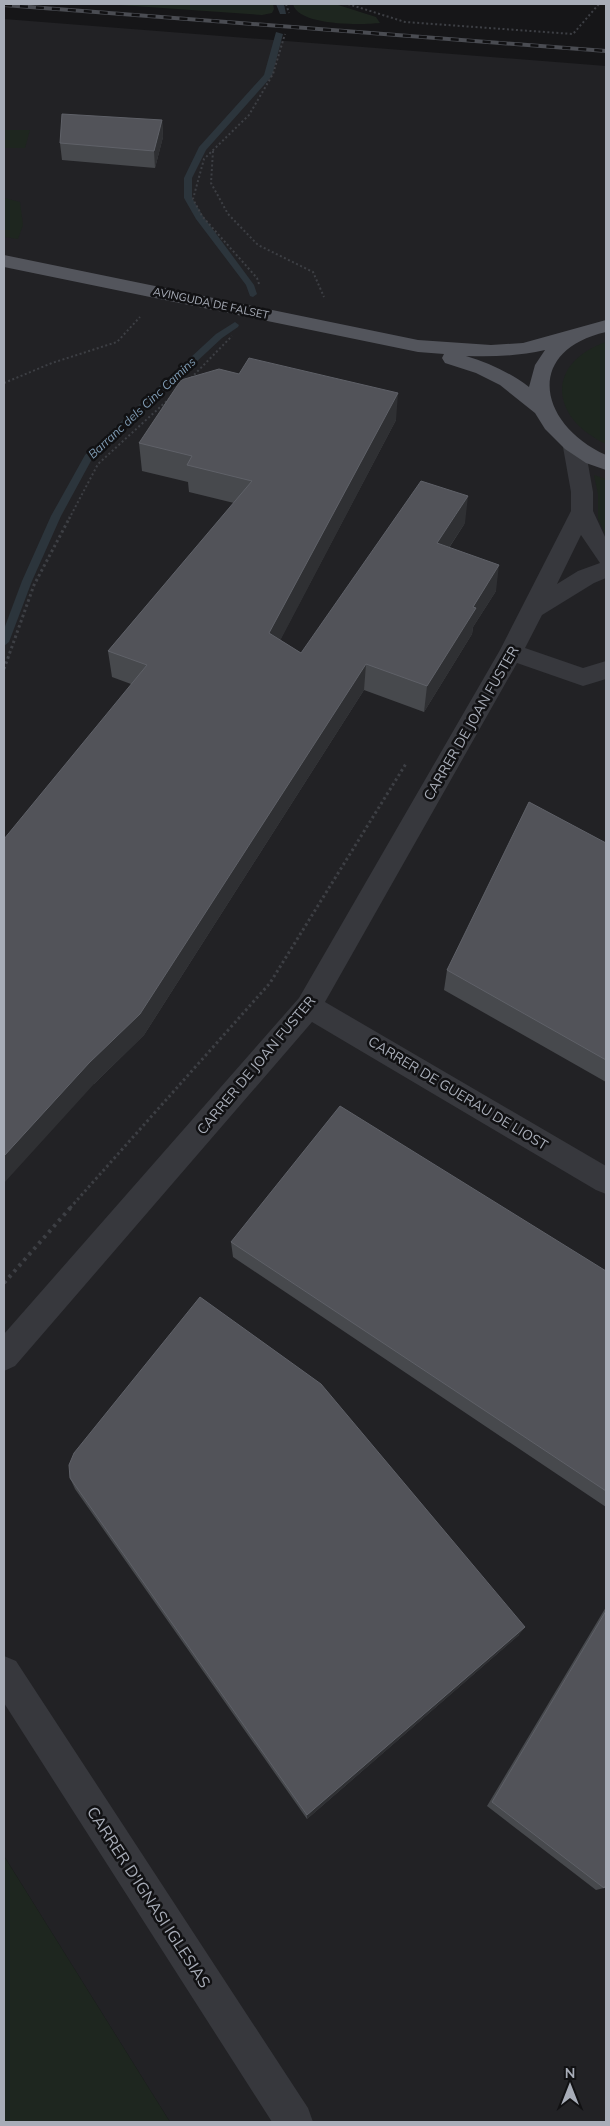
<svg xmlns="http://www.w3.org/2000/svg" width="610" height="2126" font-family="Mulish,sans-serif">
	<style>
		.built { fill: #222225 }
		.green { fill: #1e261f }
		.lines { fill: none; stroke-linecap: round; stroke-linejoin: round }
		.stream { fill: #2c353c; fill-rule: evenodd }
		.path-far2 { stroke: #3d3f44; stroke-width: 2; stroke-dasharray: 2 2.5; stroke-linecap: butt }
		.path-far1 { stroke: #3d3f44; stroke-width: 3; stroke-dasharray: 2.5 3; stroke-linecap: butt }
		.path { stroke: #3d3f44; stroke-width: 4; stroke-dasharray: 3 4.5; stroke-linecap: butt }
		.minor { fill: #37383d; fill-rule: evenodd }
		.major { fill: #53555c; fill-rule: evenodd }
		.rail-casing { stroke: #4a4c52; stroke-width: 4 }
		.rail { stroke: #111113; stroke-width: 2.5; stroke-dasharray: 8; stroke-linecap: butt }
		.wall { fill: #47494d }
		.shaded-wall { fill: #2f3033 }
		.building { fill: #525359; stroke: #5f6168 }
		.labels { text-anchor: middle; stroke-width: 5; stroke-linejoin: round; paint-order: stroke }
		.far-street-label { font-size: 11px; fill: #a8adb8; stroke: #111113 }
		.far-water-label { font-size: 12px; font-style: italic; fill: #7f9bb3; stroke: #111113 }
		.street-label { font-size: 14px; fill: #a8adb8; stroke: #111113 }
		.near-street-label { font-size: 16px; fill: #a8adb8; stroke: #111113 }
	</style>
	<rect width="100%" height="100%" fill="#161618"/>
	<!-- built -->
	<path class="built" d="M4,19L606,66V2122H170L4,1856Z"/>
	<!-- green -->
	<path class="green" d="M105,4H273L274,9L272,13L262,15Z
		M293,4H335L376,17L380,23C361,25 298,26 293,4Z
		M4,130H30L25,148H4Z
		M4,198L20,202L23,225L18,239L4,237Z
		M606,342V444C551,419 544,364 606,342Z
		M594,475L606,479V536L598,518V494Z
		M4,1856L170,2122H4Z"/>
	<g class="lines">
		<!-- stream -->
		<path class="stream" d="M276,4H284L286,14H280Z
			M276,32L283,34L272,76L206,150L192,178V198L203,216L254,285L257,294L253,297L250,296L246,285L196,219L184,198V178L199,147L264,75Z
			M235,322L239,325L238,327L222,338L92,459L61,516L32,581L9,642L4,646V629L22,581L51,516L85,455L216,334Z"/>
		<!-- path-far2 -->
		<path class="path-far2" d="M286,4L289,13
			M348,4L405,22L573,34L599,4
			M213,151L211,183L228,214L258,245L313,272L324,297
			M259,284L257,278L202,216L193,199L204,159L249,115L273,74L285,34
			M191,378L232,336
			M4,383L52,363L117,342L140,317
			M69,519L98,464L170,398"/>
		<!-- path-far1 -->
		<path class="path-far1" d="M4,669L34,585L70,517
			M70,1208L270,983L407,762"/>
		<!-- path -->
		<path class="path" d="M4,1283L71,1207"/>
		<!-- minor -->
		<path class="minor" d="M574,440L581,442L585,447L593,492V511L606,539V578L594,583L542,615L525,648L583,668L606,661V679L583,686L517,663L325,1002L606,1166V1194L596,1190L312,1022L15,1366L4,1371V1334L299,998L500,650L571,511V492L563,447L567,442ZM581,535L600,563L578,571L557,584Z
			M4,1656L16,1661L308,2108L313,2122H272L4,1703Z"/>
		<!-- major -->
		<path class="major" d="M4,255L418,340L491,345L523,343L606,320V332C523,351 539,425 606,455V470L586,463L565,449L545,429L535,413L500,385L476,373L445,363L442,358L444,354L418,352L4,267ZM545,350L535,365L529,387C509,372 489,363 466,356C493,357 518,356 545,350Z"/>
		<defs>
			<path id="rail" d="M4,5L606,51"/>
		</defs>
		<!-- rail casing -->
		<use href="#rail" class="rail-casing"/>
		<!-- rail -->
		<use href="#rail" class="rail"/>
	</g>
	<!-- wall -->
	<path class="wall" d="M162,120L163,137L155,168L62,160L60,143Z
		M396,420L280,640L301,653L465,523L449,548L496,591L473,627L472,634L424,712L364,690L144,1035L94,1084L131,684L112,677L108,651L234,503L189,492L188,482L142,471L139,443Z
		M606,843V1082L444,990L447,970Z
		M231,1242L606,1271V1507L233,1257Z
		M70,1478L519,1635L307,1819L75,1489Z
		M606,1607V1885L604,1888L596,1890L487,1806Z"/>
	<!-- shaded-wall -->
	<path class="shaded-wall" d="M162,120L163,137L155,168L154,151Z
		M398,393L396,420L270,660L269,633Z
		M468,496L465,523L434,570L437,543Z
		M499,565L496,591L473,627L472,634L424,712L427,686L473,607Z
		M366,664L364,690L144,1035L94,1084L4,1183V1156Z
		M525,1627L519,1635L307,1819V1815Z"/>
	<!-- building -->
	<path class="building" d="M62,114L162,120L154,151L60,143Z
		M249,358L398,393L269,633L301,653L421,481L468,496L437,543L499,565L473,607L476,608L427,686L366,664L140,1014L89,1063L4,1156V839L147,665L108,651L252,481L187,465L192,456L139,443L181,380L219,369L239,374Z
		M529,802L606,843V1060L447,970Z
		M340,1106L606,1271V1491L231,1242Z
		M200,1297L321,1384L525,1627L307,1815L70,1478L69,1465L74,1453Z
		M606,1611V1885L604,1888L492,1802Z"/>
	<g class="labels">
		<!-- far-street labels -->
		<g class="far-street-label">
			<text transform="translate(211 303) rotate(12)" y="4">AVINGUDA DE FALSET</text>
		</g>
		<!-- far-water labels -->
		<g class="far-water-label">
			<text transform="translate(142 408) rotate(-43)" y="4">Barranc dels Cinc Camins</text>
		</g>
		<!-- street labels -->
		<g class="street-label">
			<text transform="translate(471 723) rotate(-60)" y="5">CARRER DE JOAN FUSTER</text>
			<text transform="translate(256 1065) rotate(-50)" y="5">CARRER DE JOAN FUSTER</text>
			<text transform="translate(458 1093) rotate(31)" y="5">CARRER DE GUERAU DE LIOST</text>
		</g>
		<!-- near-street labels -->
		<g class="near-street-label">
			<text transform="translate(149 1897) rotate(57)" y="6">CARRER D'IGNASI IGLESIAS</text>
		</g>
	</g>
	<!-- border -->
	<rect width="610" height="2126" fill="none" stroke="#a8adb8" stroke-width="10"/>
	<!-- north arrow -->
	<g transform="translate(570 2086)" stroke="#111113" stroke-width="4" paint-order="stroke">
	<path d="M0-4L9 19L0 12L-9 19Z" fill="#a8adb8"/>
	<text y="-8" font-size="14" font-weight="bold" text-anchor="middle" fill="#a8adb8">N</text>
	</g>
</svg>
